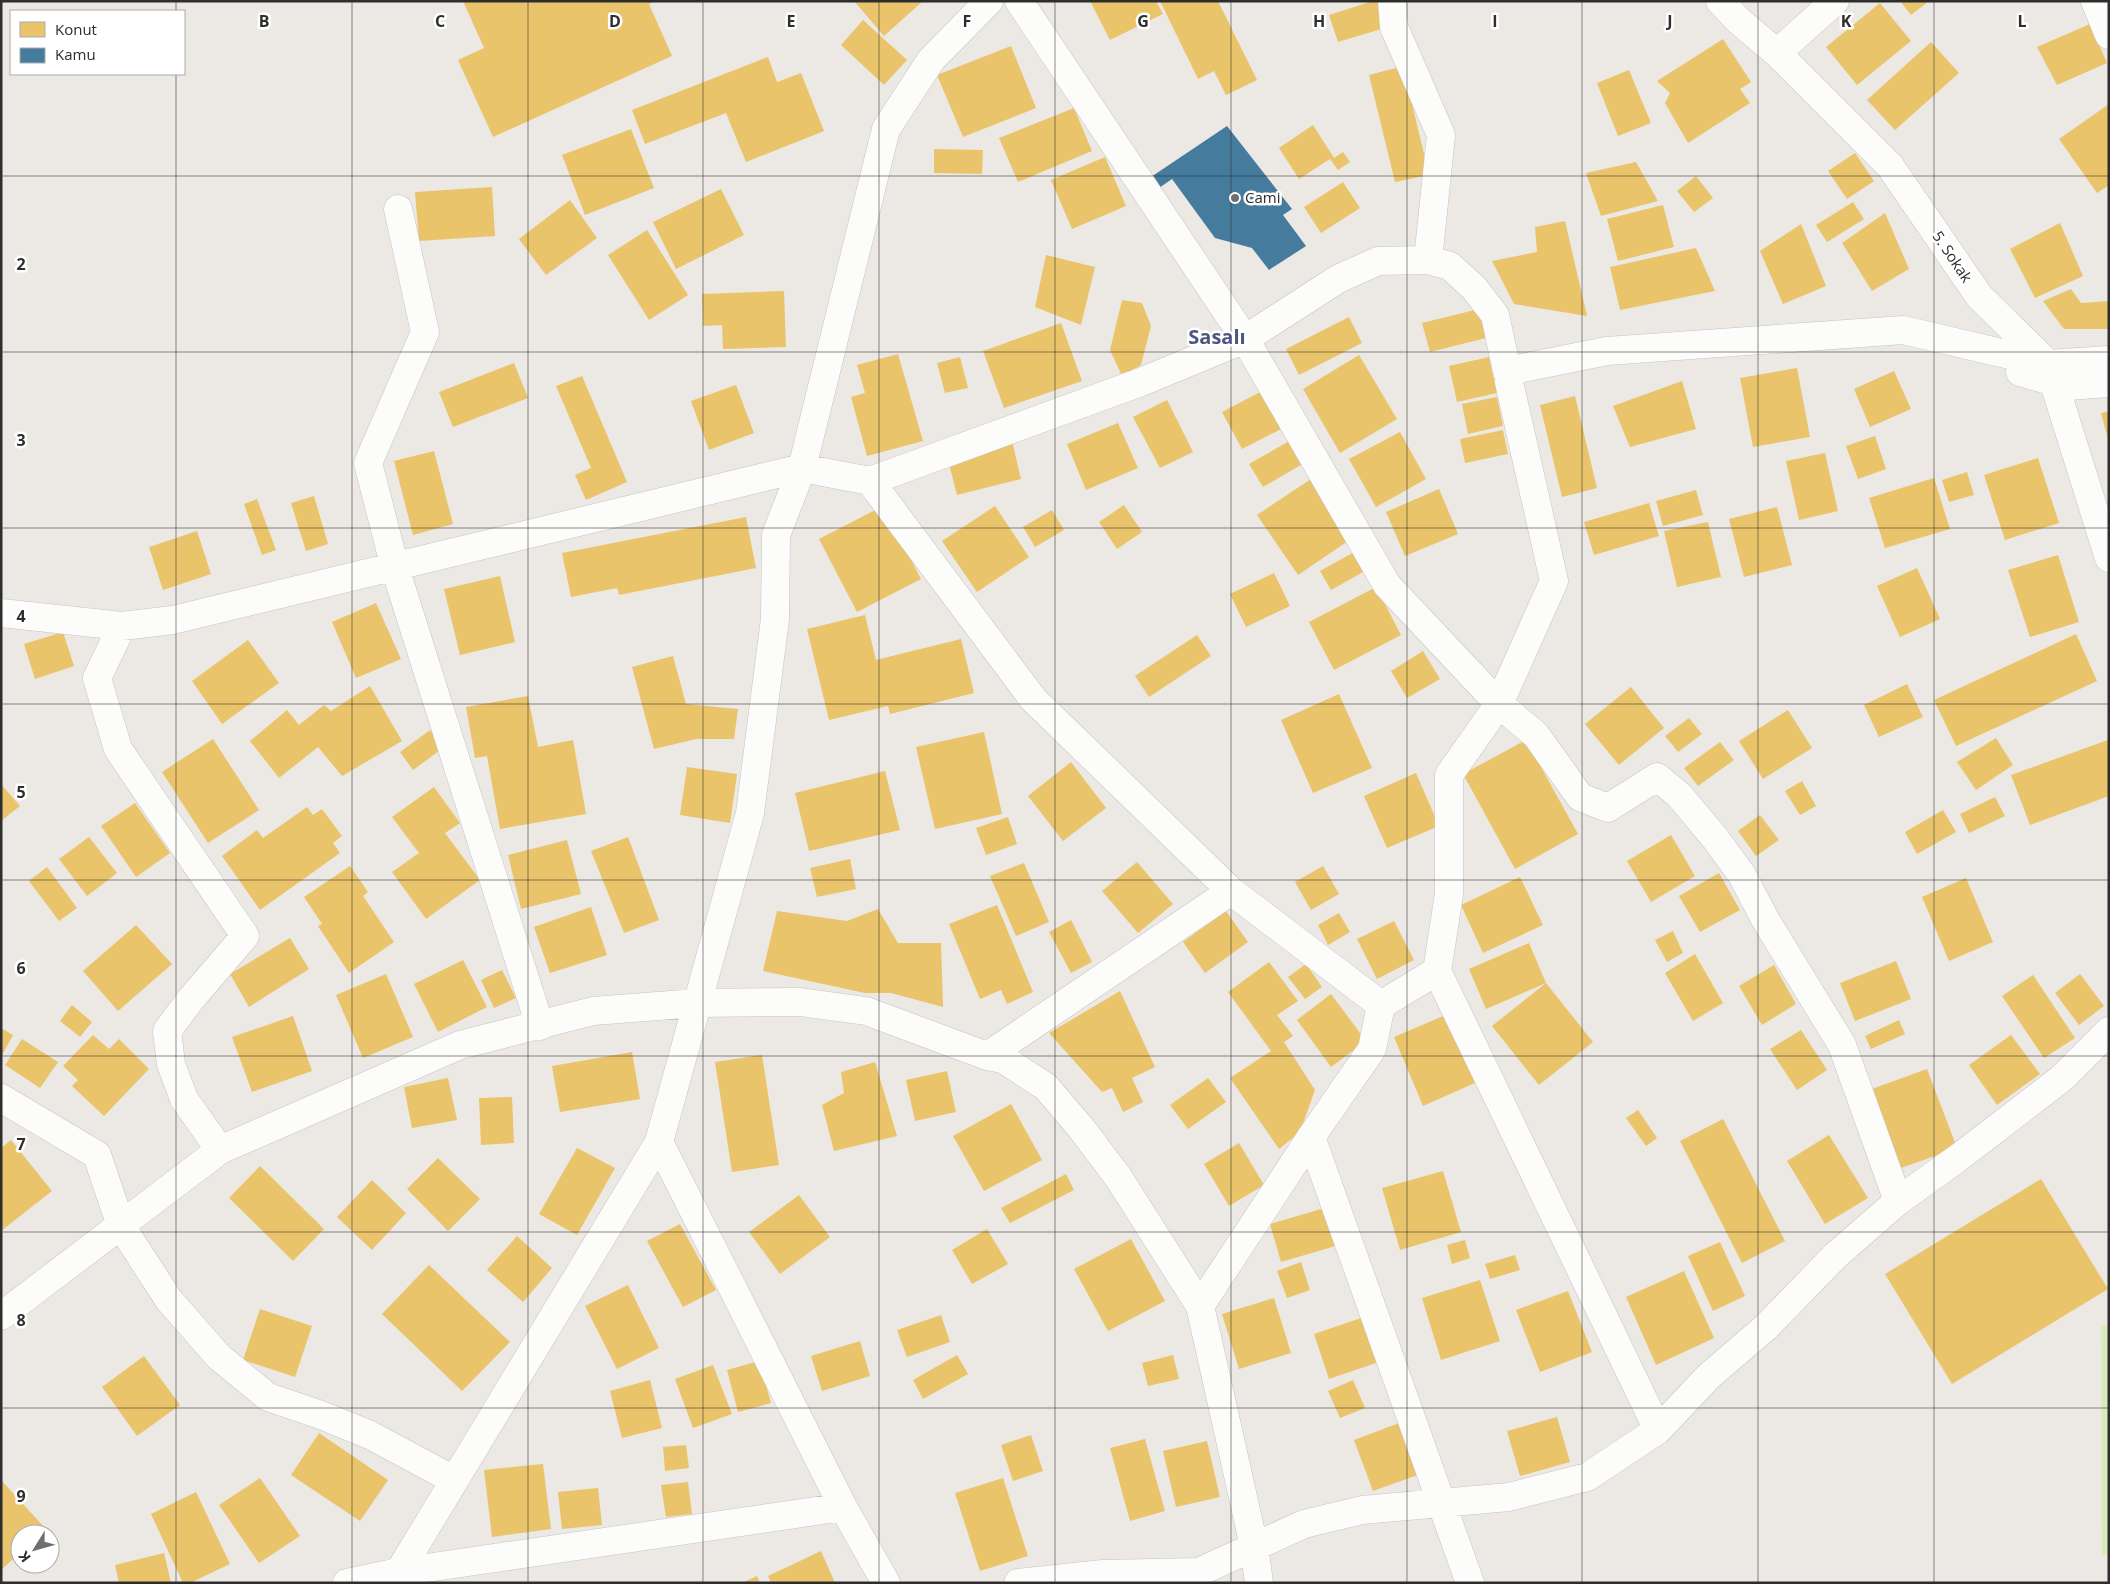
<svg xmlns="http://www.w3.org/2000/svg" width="2110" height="1584" font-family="'Open Sans',sans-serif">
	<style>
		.pitch { fill: #d9eabb }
		.homes { fill: #e9c46a }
		.public { fill: #457b9d }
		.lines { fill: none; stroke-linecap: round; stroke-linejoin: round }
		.street-casing { stroke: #c5c4c5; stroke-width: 29 }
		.secondary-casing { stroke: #c5c4c5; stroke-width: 29 }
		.street { stroke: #fcfcfb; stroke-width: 28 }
		.secondary { stroke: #fcfcfb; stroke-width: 28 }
		.grid { fill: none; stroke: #2e2e2e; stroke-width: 1; stroke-opacity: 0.55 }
		.poi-dot { fill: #706f6e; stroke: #fff; stroke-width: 2 }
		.labels { text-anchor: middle; stroke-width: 5; stroke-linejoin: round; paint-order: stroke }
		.poi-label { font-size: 15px; fill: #2e2e2e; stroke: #fff; text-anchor: start }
		.street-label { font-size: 15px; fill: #2e2e2e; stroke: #fff }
		.district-label { font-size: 20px; font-weight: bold; fill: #4d5680; stroke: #fff }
		.grid-label { font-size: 16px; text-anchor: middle; font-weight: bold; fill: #2e2e2e; stroke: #fff; stroke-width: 5; stroke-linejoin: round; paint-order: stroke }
	</style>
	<rect width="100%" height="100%" fill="#ece8e4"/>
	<!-- pitch -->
	<path class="pitch" d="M2101,1325H2109V1555H2102Z"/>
	<!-- homes -->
	<path class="homes" d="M463,1H656L649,4L672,56L493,137L458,60L484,48Z
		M854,1H923L884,36Z
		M1090,1H1156L1163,14L1110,40Z
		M1160,1H1218L1257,80L1226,95L1214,71L1198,79Z
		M1373,1H1380L1388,27L1338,42L1329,15Z
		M1900,1H1929L1911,15Z
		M1880,3L1911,41L1857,85L1826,47Z
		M863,20L907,60L884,85L841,45Z
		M2090,24L2107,63L2057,85L2037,47Z
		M1723,39L1751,82L1740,89L1750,103L1688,143L1665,103L1670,93L1657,81Z
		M1931,42L1959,73L1895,130L1867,100Z
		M1011,46L1036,108L963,137L937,75Z
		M768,57L777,82L801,73L824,131L746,162L726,113L645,144L632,110Z
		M1403,66L1429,175L1395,182L1369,75Z
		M1629,70L1651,123L1618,136L1597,83Z
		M2109,104V185L2097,193L2059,139Z
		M1074,108L1092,151L1018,182L999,138Z
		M1313,125L1334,158L1343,152L1350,162L1338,170L1330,159L1299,179L1279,148Z
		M631,129L654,188L585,215L562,155Z
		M934,149L983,150L982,174L934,173Z
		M1855,153L1874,181L1847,199L1828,171Z
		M1105,157L1126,206L1072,229L1051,180Z
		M1636,162L1658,201L1601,216L1586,173Z
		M1696,176L1713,198L1694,212L1677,191Z
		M1343,182L1360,208L1321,233L1304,207Z
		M492,187L495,236L419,241L415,192Z
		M721,189L744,235L676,269L653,222Z
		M570,200L597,238L546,275L519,239Z
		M1853,202L1864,219L1827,242L1816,225Z
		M1663,205L1674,247L1618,261L1607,219Z
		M1885,213L1909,269L1872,291L1842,243Z
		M1565,221L1587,316L1514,304L1492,261L1537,252L1535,227Z
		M2060,223L2083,276L2035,298L2010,249Z
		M1801,224L1826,286L1783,304L1760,251Z
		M647,230L688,295L649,320L608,255Z
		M1696,248L1715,291L1620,310L1610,267Z
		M1046,255L1095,267L1081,325L1035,307Z
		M2071,289L2081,303L2109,301V329H2064L2043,301Z
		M784,291L786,347L723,349L722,325L703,326L702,294Z
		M1122,300L1142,303L1151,326L1141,365L1122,376L1110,350Z
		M1479,309L1486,338L1430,352L1422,323Z
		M1349,317L1362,343L1299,375L1286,349Z
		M1061,323L1082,381L1004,408L983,351Z
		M898,354L923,441L867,456L851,397L865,393L857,365Z
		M1359,355L1397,419L1340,453L1303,389Z
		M960,357L968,388L945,393L937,363Z
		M1489,357L1497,393L1457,402L1449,366Z
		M514,363L528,398L453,427L439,392Z
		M1797,368L1810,437L1753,447L1740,378Z
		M1894,371L1911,409L1870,427L1854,389Z
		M582,376L627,482L586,500L575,475L591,468L556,386Z
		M1682,381L1696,429L1630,447L1613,406Z
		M736,385L754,433L709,450L691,401Z
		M1262,391L1281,429L1242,449L1222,412Z
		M1575,396L1597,488L1562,497L1540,405Z
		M1497,397L1503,426L1468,434L1462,404Z
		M1167,400L1193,452L1160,468L1133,417Z
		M2109,411V439H2108L2101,413Z
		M1118,423L1138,468L1086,490L1067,444Z
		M1503,430L1508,454L1465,463L1460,439Z
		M1400,432L1426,479L1376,507L1349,459Z
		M1875,436L1886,469L1858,479L1846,446Z
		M1293,439L1306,462L1263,487L1249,464Z
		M1012,441L1021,479L957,495L947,456Z
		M434,451L453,524L413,535L394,461Z
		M1825,453L1838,511L1799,520L1786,461Z
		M2038,458L2059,523L2005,540L1984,475Z
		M1967,472L1974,495L1949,502L1942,480Z
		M1934,478L1950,529L1885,548L1869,498Z
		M1311,479L1351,539L1298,575L1257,515Z
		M1439,489L1458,534L1405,556L1386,512Z
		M1696,490L1703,515L1663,526L1656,501Z
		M314,496L328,544L306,551L291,503Z
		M257,499L276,550L262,555L244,504Z
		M1649,503L1659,536L1594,555L1584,522Z
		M1124,505L1142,532L1117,549L1099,522Z
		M883,506L921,579L857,612L819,539Z
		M995,506L1029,557L977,592L942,541Z
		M1777,507L1792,565L1744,577L1729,519Z
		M1052,510L1064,530L1035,547L1023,527Z
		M746,517L756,568L619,595L617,588L571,597L562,553Z
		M1708,522L1721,577L1677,587L1664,531Z
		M197,531L211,574L163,590L149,547Z
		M1354,552L1365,571L1331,590L1320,571Z
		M2058,555L2079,622L2030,637L2008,570Z
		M1917,568L1940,619L1900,637L1877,586Z
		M1274,573L1290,606L1246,627L1230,594Z
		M500,576L515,642L460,655L444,589Z
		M1376,587L1401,635L1334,670L1309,622Z
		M376,603L401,659L356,678L332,622Z
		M865,615L876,660L961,639L974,693L890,714L888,706L829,720L807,629Z
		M63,632L74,666L35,679L24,644Z
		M2076,634L2097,681L1956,746L1934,700Z
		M1197,635L1211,656L1149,697L1135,676Z
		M248,640L279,683L222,724L192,681Z
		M1423,651L1440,679L1407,698L1391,671Z
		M673,656L686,704L738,709L734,739H696L654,749L632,667Z
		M1907,684L1923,717L1879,737L1864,705Z
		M370,686L402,741L342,776L318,747L279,778L250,741L287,710L299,725L324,705L331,711Z
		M1631,687L1664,728L1619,765L1585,724Z
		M1339,694L1372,768L1313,793L1281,720Z
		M528,696L538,747L573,740L586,814L500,829L487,756L475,758L466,707Z
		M1788,710L1812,748L1763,779L1739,741Z
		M1689,718L1702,734L1678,752L1665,736Z
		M430,730L443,748L413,770L400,752Z
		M984,732L1002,814L935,829L916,747Z
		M1996,738L2013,765L1976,790L1957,762Z
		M213,739L259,810L208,843L162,772Z
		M1526,740L1578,834L1515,869L1463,774Z
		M2108,740L2109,796L2030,825L2011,775Z
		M1720,742L1734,760L1698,786L1684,768Z
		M1071,762L1106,808L1063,841L1028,796Z
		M687,767L737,774L730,823L680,815Z
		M885,771L900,830L809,851L795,793Z
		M1416,773L1439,826L1387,848L1364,796Z
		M1802,781L1816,806L1800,815L1785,791Z
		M1,784L20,806L1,821Z
		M434,787L460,823L445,833L480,880L426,919L392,872L419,853L392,817Z
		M1995,797L2005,816L1969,833L1960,814Z
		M135,803L170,853L136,877L101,826Z
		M307,807L313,815L322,809L342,836L333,843L340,853L260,910L222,856L257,830L263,838Z
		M1943,810L1956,832L1917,854L1905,832Z
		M1760,815L1779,840L1756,856L1738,831Z
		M1008,817L1017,844L986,855L976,828Z
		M1671,835L1695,876L1651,902L1627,861Z
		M89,837L117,873L87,896L59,859Z
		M628,837L659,920L624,933L591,851Z
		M567,840L581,894L521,909L508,855Z
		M850,859L856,889L817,897L810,868Z
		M1137,862L1173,904L1138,933L1102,891Z
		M1024,863L1049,922L1016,936L990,876Z
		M350,866L368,892L363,896L394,942L349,973L318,926L322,924L304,897Z
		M1323,866L1339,894L1311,910L1295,882Z
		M47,867L77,908L59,921L29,881Z
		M1719,873L1740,910L1700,932L1679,896Z
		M1520,877L1543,925L1483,953L1461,905Z
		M1966,878L1993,942L1949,961L1922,897Z
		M997,905L1033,992L1007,1004L1001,990L980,999L949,924Z
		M591,907L607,955L550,973L534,927Z
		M878,909L898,943H941L943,1007L891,993H865L763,971L777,911L847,921Z
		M1226,911L1248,942L1205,973L1183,942Z
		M1339,913L1350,932L1328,945L1318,925Z
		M1071,920L1092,962L1071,973L1049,932Z
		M1394,921L1414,960L1377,979L1357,939Z
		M136,925L172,964L118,1011L83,971Z
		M1673,931L1683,953L1667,962L1655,940Z
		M290,938L309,969L249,1007L230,974Z
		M1529,943L1546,983L1593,1042L1539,1085L1492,1026L1546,983L1486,1009L1469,969Z
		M1695,954L1723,1003L1693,1021L1665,973Z
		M463,960L487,1007L438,1032L414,984Z
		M1896,961L1911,999L1855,1021L1840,983Z
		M1269,962L1298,1001L1277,1015L1293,1036L1284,1042L1315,1090L1300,1132L1279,1149L1230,1078L1271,1051L1228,992Z
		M1306,964L1322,987L1305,999L1288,977Z
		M1774,965L1796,1004L1762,1025L1739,986Z
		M502,970L516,998L494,1008L481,980Z
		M386,974L413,1037L363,1058L336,995Z
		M2080,974L2104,1006L2079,1025L2055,993Z
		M2033,975L2075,1038L2044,1058L2002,996Z
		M1120,991L1155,1067L1132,1078L1143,1102L1123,1112L1112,1088L1102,1092L1049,1033Z
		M1331,994L1366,1041L1331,1067L1297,1020Z
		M72,1005L92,1022L80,1037L60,1021Z
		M1448,1014L1477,1082L1423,1106L1394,1037Z
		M293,1016L312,1071L252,1092L232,1037Z
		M1899,1020L1905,1034L1871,1049L1865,1036Z
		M1,1028L13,1035L1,1057Z
		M1801,1030L1827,1070L1797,1090L1770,1049Z
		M93,1035L109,1049L119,1039L149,1069L104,1116L72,1086L78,1080L63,1066Z
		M2011,1035L2040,1074L1997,1105L1969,1065Z
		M22,1039L58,1062L40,1088L5,1065Z
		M632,1052L640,1099L560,1112L552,1066Z
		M762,1055L779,1165L732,1172L715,1062Z
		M875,1062L897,1136L834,1151L822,1105L844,1093L841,1072Z
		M1927,1069L1957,1148L1901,1168L1872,1089Z
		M947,1071L956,1112L915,1121L906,1080Z
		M448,1078L457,1120L412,1128L404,1087Z
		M1208,1078L1226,1102L1188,1129L1170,1105Z
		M512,1097L514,1143L481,1145L479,1098Z
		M1011,1104L1042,1160L984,1191L953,1136Z
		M1638,1110L1657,1138L1646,1146L1626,1118Z
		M1723,1119L1785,1241L1742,1263L1680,1141Z
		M1829,1135L1868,1198L1825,1224L1787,1161Z
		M11,1140L52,1191L1,1231V1148Z
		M1239,1143L1264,1185L1229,1206L1204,1164Z
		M577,1148L615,1168L577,1235L539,1214Z
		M438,1158L480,1199L448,1231L407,1189Z
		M260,1166L324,1229L293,1261L229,1198Z
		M1443,1171L1461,1232L1400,1250L1382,1188Z
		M1066,1174L1074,1190L1010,1223L1001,1208Z
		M2041,1179L2108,1289L1952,1384L1885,1274Z
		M372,1180L406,1213L372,1250L337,1217Z
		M799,1195L830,1237L780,1274L749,1232Z
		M1328,1207L1339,1245L1281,1262L1270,1224Z
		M680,1224L716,1290L683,1307L647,1241Z
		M987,1229L1008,1264L972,1284L952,1250Z
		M517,1236L552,1268L523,1302L487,1270Z
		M1131,1239L1165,1301L1108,1331L1074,1269Z
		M1465,1240L1470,1258L1452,1264L1447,1245Z
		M1720,1242L1745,1296L1713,1311L1688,1256Z
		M1515,1255L1520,1270L1490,1279L1485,1264Z
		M1301,1262L1310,1290L1287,1298L1277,1271Z
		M429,1265L510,1342L462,1391L382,1314Z
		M1684,1271L1714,1338L1656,1365L1626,1297Z
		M1480,1280L1500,1341L1441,1360L1422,1298Z
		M628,1285L659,1348L617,1369L585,1306Z
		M1568,1291L1592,1352L1540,1372L1516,1310Z
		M1274,1298L1291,1353L1239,1369L1222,1314Z
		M260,1309L312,1326L295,1377L243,1360Z
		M941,1315L950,1342L907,1357L897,1330Z
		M1364,1317L1379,1362L1329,1379L1314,1334Z
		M860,1341L870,1376L822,1391L811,1356Z
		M957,1355L968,1374L923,1399L913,1380Z
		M1173,1355L1179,1379L1148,1386L1142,1363Z
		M144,1356L180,1405L137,1436L102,1387Z
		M759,1361L771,1403L738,1412L727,1370Z
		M713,1365L732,1414L693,1428L675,1379Z
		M650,1380L662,1428L622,1438L610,1391Z
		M1353,1380L1365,1408L1340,1418L1328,1391Z
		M1557,1417L1570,1462L1520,1476L1507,1431Z
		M1407,1420L1426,1472L1373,1491L1354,1440Z
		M319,1433L388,1480L360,1521L291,1475Z
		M1031,1435L1043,1471L1013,1481L1001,1445Z
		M1145,1439L1165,1511L1130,1521L1110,1448Z
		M1207,1441L1220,1497L1176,1507L1163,1451Z
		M686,1445L689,1468L665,1471L663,1447Z
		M543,1464L551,1529L492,1537L484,1470Z
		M260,1478L300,1536L259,1563L219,1505Z
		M1003,1478L1028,1556L980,1571L955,1493Z
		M1,1480L46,1529L41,1534H20V1553L1,1570Z
		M688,1482L692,1514L666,1517L661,1485Z
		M598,1488L602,1525L562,1529L558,1492Z
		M196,1492L230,1564L190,1583H183L151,1514Z
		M821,1551L835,1583H771L768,1576Z
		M164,1553L171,1583H119L115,1565Z
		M757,1576L760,1583H742Z"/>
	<!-- public -->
	<path class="public" d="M1227,126L1292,209L1283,215L1306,246L1269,270L1252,248L1215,238L1172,179L1159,188L1151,177Z"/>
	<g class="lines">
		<defs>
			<path id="street" d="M1392,1L1394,27L1441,135L1428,260
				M1720,1L1739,21L1777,53L1890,166L1979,296L2048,364L2109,558
				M2095,1L2109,35
				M1777,53L1835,1
				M398,209L425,332L368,463L395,568L540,1026
				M870,481L1033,699L1231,891L1381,1005
				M1,613L122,626L173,620L802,468L886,129L931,60L989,1
				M122,626L97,678L118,749L245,936L191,999L167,1031L171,1064L184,1099L220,1150
				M1437,971L1658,1430
				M987,1056L1231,891
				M1,1098L97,1155L121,1226L169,1300L219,1357L268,1397L321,1415L370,1435L454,1480
				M1311,1137L1470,1583
				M659,1142L843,1507L886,1583
				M1200,1306L1311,1137L1372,1049L1381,1005L1437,971L1449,894V775L1499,704L1554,581L1509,382
				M1,1316L220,1150L460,1045L593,1011L697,1003L800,1002L866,1011L987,1056L1003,1059L1046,1087L1081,1128L1118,1177L1200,1306L1254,1546L1259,1583
				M347,1583L399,1572L843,1507
				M394,1583L399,1572L659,1142L750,813L775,619L776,535L802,468L870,481L1141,382L1245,339L1387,585L1499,704L1536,735L1580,797L1608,808L1657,777L1679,795L1715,838L1742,875L1765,919L1842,1045L1898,1201
				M1018,1583L1103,1574L1199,1572
				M1189,1583L1199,1572L1304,1524L1362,1510L1509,1497L1587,1477L1658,1430L1709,1376L1766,1327L1835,1256L1898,1201L1958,1158L2062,1078L2109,1031"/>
			<path id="secondary" d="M1019,1L1245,339L1338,279L1378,261L1428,260L1450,266L1474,288L1495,315L1507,371L1607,351L1903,330L2048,364L2109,360
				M2020,372L2068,386L2109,383"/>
		</defs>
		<!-- street casing -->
		<use href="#street" class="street-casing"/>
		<!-- secondary casing -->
		<use href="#secondary" class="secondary-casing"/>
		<!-- street -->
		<use href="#street" class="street"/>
		<!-- secondary -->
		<use href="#secondary" class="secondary"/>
	</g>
	<!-- grid -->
	<path class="grid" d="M176,1V11M352,1V1583M528,1V1583M703,1V1583M879,1V1583M1055,1V1583M1231,1V1583M1407,1V1583M1582,1V1583M1758,1V1583M1934,1V1583M176,74V1583M1,176H2109M1,352H2109M1,528H2109M1,704H2109M1,880H2109M1,1056H2109M1,1232H2109M1,1408H2109"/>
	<!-- markers -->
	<circle class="poi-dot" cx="1235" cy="198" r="5"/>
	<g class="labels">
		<!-- poi labels -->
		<g class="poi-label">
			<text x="1245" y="203">Cami</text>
		</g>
		<!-- street labels -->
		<g class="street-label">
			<text transform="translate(1952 257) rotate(56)" y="5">5. Sokak</text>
		</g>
		<!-- district labels -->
		<g class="district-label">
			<text x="1217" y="344">Sasalı</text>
		</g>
	</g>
	<g class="grid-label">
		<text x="264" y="27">B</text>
		<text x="440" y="27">C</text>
		<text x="615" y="27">D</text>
		<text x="791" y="27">E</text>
		<text x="967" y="27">F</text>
		<text x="1143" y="27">G</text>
		<text x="1319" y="27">H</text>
		<text x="1495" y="27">I</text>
		<text x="1670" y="27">J</text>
		<text x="1846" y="27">K</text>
		<text x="2022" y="27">L</text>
		<text x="21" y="270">2</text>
		<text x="21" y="446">3</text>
		<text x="21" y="622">4</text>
		<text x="21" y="798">5</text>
		<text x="21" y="974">6</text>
		<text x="21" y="1150">7</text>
		<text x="21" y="1326">8</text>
		<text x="21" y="1502">9</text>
	</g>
	<!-- border -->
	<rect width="2110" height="1584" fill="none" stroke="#2e2e2e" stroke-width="5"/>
	<!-- legend -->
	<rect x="10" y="10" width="175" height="65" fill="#ffffff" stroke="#ababab"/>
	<rect x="20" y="22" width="25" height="15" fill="#e9c46a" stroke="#ababab"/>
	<text x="55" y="35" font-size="15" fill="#2e2e2e">Konut</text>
	<rect x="20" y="48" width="25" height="15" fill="#457b9d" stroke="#ababab"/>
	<text x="55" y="60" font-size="15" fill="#2e2e2e">Kamu</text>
	<!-- north arrow -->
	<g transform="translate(35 1549) rotate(233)"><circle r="24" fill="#ffffff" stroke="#ababab"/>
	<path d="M0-4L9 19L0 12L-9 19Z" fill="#706f6e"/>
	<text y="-8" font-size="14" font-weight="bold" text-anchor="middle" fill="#2e2e2e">K</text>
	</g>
</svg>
